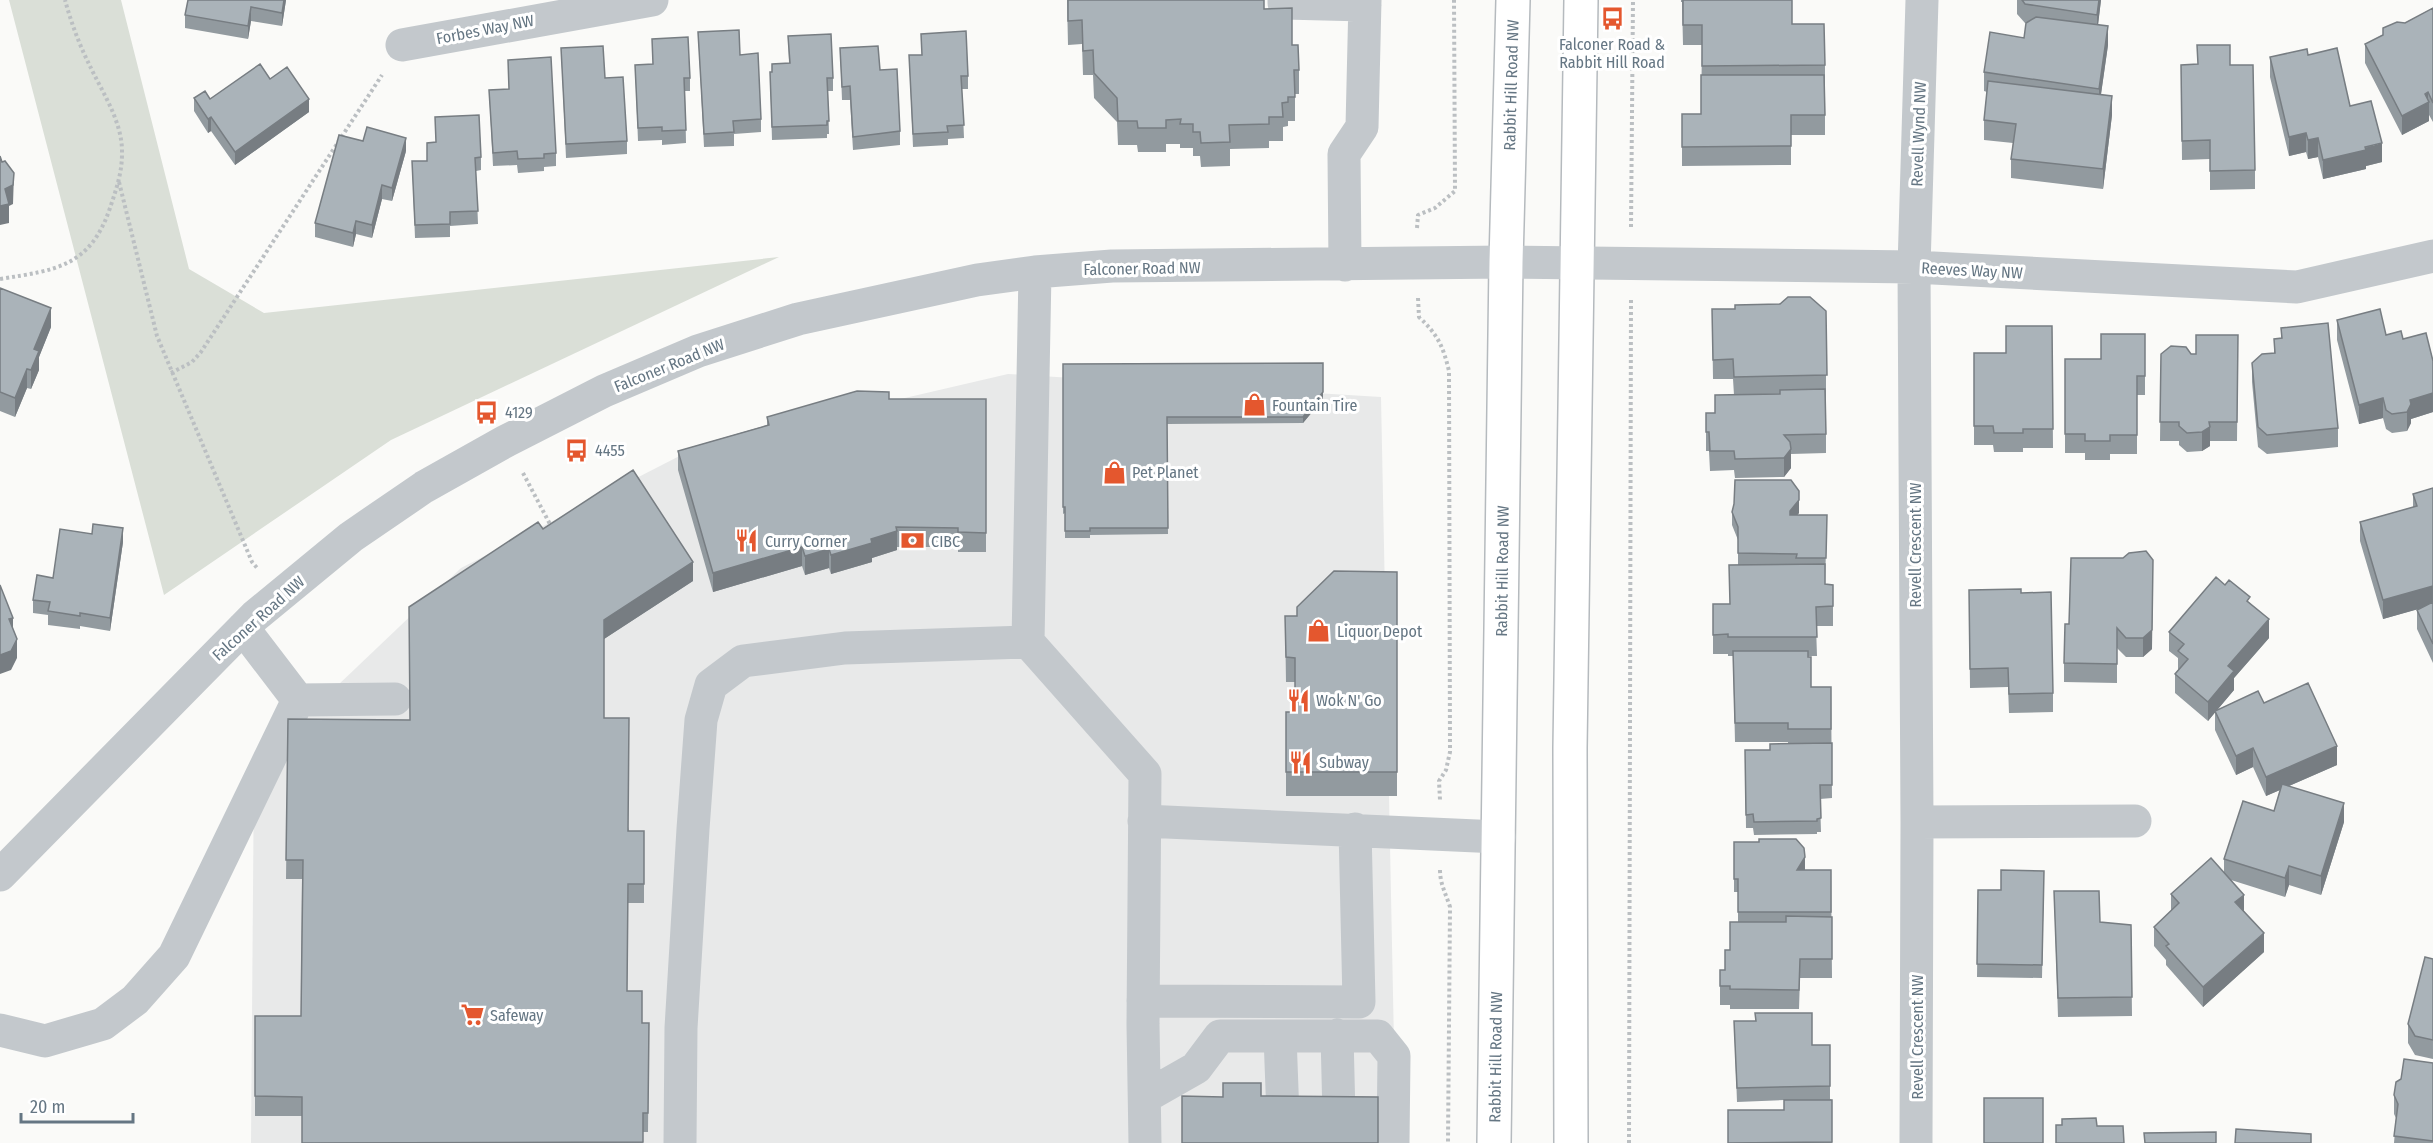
<svg xmlns="http://www.w3.org/2000/svg" width="2433" height="1143" font-family="'Fira Sans Condensed',sans-serif">
	<style>
		.built { fill: #e8e9e9 }
		.green { fill: #dadfd7 }
		.lines { fill: none; stroke-linecap: round; stroke-linejoin: round }
		.major-casing { stroke: #b5babe; stroke-width: 36 }
		.path { stroke: #bbbfc2; stroke-width: 4; stroke-dasharray: 3 3; stroke-linecap: butt }
		.minor { stroke: #c3c8cc; stroke-width: 33 }
		.major { stroke: #fff; stroke-width: 33 }
		.wall { fill: #929a9f }
		.shaded-wall { fill: #777d82 }
		.building { fill: #aab3b9; stroke: #777d82; stroke-width: 1.5 }
		.labels { text-anchor: middle; stroke-width: 6; stroke-linejoin: round; paint-order: stroke }
		.street-label { font-size: 16px; fill: #657683; stroke: #fff }
		.poi-label { font-size: 16px; fill: #657683; stroke: #fff; text-anchor: start }
	</style>
	<rect width="100%" height="100%" fill="#fafaf8"/>
	<!-- built -->
	<path class="built" d="M1008,374L1381,397L1396,1143H251L254,765L461,568L699,446Z"/>
	<!-- green -->
	<path class="green" d="M9,0H121L189,269L264,313L779,257L391,440L164,595Z"/>
	<g class="lines">
		<defs>
			<g id="major">
				<path id="s1" d="M1494,1143L1506,262L1513,0"/>
				<path d="M1571,1143L1570,748L1581,0"/>
			</g>
		</defs>
		<!-- major casing -->
		<use href="#major" class="major-casing"/>
		<!-- path -->
		<path class="path" d="M119,182L157,336L252,562L258,569
			M1631,227L1633,0
			M1417,228L1418,215L1435,208L1455,191L1454,0
			M0,279C56,270 90,267 110,208C116,190 122,173 122,154C123,122 102,92 89,64C79,44 71,22 65,0
			M1418,298L1419,317C1438,335 1443,346 1449,371L1450,752L1446,770L1439,781L1440,800
			M171,373L192,362L201,352L382,75
			M523,473L552,528
			M1440,870C1440,884 1446,894 1450,907L1448,1143
			M1629,1143L1631,298"/>
		<!-- minor -->
		<path class="minor" d="M1284,0V3L1365,5
			M402,45L652,0
			M1345,265L1344,154L1362,127L1365,0
			M243,628L298,700L395,699
			M1028,642L1145,774L1143,1024L1145,1143
			M1144,821L1499,837
			M1917,822L2135,821
			M0,875L255,616L351,537L424,487L506,441L604,391L698,351L798,319L977,280L1035,272L1112,266L1506,262L1914,267L2297,287L2433,256
			M1143,1001L1359,1002L1355,829
			M0,1030L45,1041L103,1024L135,1000L174,956L298,700
			M1337,1035L1339,1116
			M1280,1036L1283,1116
			M1145,1097L1196,1068L1220,1036H1378L1394,1056L1393,1143
			M680,1143L681,1028L693,829L701,720L711,685L743,661L845,648L1028,642L1035,272
			M1916,1143L1917,822L1914,267L1922,0"/>
		<!-- major -->
		<use href="#major" class="major"/>
	</g>
	<!-- wall -->
	<path class="wall" d="M188,0H286L282,26L251,21L248,39L185,28V15Z
		M1067,0L1200,1L1264,9L1292,45L1299,70V94H1295V121H1288V126L1283,127V141H1269V148L1230,149V166L1201,167L1200,156H1193V148H1180V144H1166V152H1138L1137,145H1118L1117,122L1094,98L1093,75H1083L1082,44L1068,45Z
		M1681,0H1792V24L1825,65V135H1791V165L1682,166V114H1701L1702,45H1683L1682,2H1681Z
		M2017,0H2101L2098,24L2108,45L2101,94L2112,115L2103,189L2011,178V159L2013,143L1984,140V120L1987,92L1984,91V72L2024,38L2027,23H2025L2017,14Z
		M2433,8V122L2429,115V121L2402,135L2365,63V44Z
		M698,32L740,55L761,119V132L734,134V146L704,147Z
		M921,34L968,76V89H962L964,138L948,139V145L913,147L909,55H922Z
		M788,36L833,78V91H828L829,134H827V138L772,140L770,72H772V64L789,63Z
		M652,39L690,78V91H685L686,143L662,145V140L638,141L635,65L653,64Z
		M561,48L605,78L627,141V154L566,158Z
		M840,48L880,70L900,131V145L853,150L850,100H842Z
		M2308,55L2350,106L2382,162L2366,166V169L2323,179L2318,157L2308,159L2306,152L2289,156L2270,77V57Z
		M508,60L556,153V166L544,167V171L518,173L517,165L493,166L489,90L509,89Z
		M2181,65H2230L2255,170V189L2210,190V159L2182,160Z
		M270,79L309,112L235,165L211,131L208,133L194,111V98L210,99Z
		M435,117L481,157V170L476,171L478,224L450,226V237L415,238L412,161H427L436,142Z
		M406,151L392,201L382,199L372,238L356,234L353,247L315,237V223Z
		M0,288L51,327L39,357V370L31,389L27,388L15,417L0,411Z
		M1712,309L1826,311V453L1791,454V468L1784,477L1735,478L1734,470L1710,471L1709,451H1706V413H1715V395H1734L1733,379H1713Z
		M2337,320L2386,335L2403,339L2433,361V412L2411,419V423L2407,431L2392,433L2386,429L2383,418L2359,424L2337,340Z
		M2052,326L2053,448H2023V452H1994L1993,445H1974V353H2006Z
		M2281,328L2338,428V447L2267,454L2258,447L2252,382V363L2274,353V339L2281,338Z
		M2145,334V395H2137V454H2110V460H2085V453H2065V359H2101Z
		M2238,335L2237,441H2210V446L2202,451L2187,452L2179,445V441H2160L2161,354H2196Z
		M1063,364L1323,399L1303,423L1167,424L1168,534L1090,535V538H1065V513L1063,514Z
		M889,399H986V552H958V547H897V550L872,558V562L831,574L829,568L805,575L802,566L713,592L678,470V451L767,425V417Z
		M2433,488V663L2417,629V610L2421,608L2383,619L2360,541V522L2413,507V494Z
		M1732,512L1799,513L1797,515H1827L1825,584L1833,585V626H1816L1817,656H1808L1811,687H1831L1832,798L1820,799L1821,832H1817V834L1754,835L1753,828H1746L1745,750H1770L1788,744V742H1735L1733,656H1728V654H1713V604H1730L1738,565V540L1732,525Z
		M543,529L693,581L604,639V718L629,831H644V903H628L627,991L642,1023H649L648,1132H643V1143H302V1116H255V1016H301L302,879H286L288,719L410,720Z
		M123,542L110,631L80,626V629L48,625V615L33,613V600L53,578Z
		M2123,558L2152,649L2143,657H2126L2117,648V683L2064,682V663L2069,624Z
		M1397,572V796H1286V712H1295V682H1286L1285,616H1297Z
		M2225,585L2250,603L2269,638L2234,678V690L2217,710L2264,703L2337,765L2289,786L2344,822L2321,895L2289,885L2285,897L2231,880L2244,911L2264,952L2203,1007L2166,965V960L2154,946V927L2171,911V894L2224,872V859L2274,811L2280,790L2266,796L2253,767L2236,775L2215,730V712L2208,721L2175,693V674L2178,670V658L2169,651V632Z
		M1969,590L2021,593L2053,693V712L2009,713L2008,687L1970,688Z
		M1734,842L1805,870H1831L1832,978H1800L1799,1009H1730V1005H1720V970H1725L1738,922V892H1734Z
		M2044,871L2042,978L1977,977L1978,890H2001Z
		M2054,891L2100,922L2131,925L2132,1016L2058,1017Z
		M2433,959V1059L2415,1055L2408,1043V1024Z
		M1734,1021L1812,1045H1830V1099L1832,1100V1143H1728L1784,1110V1100L1737,1102Z
		M2433,1063V1143H2394L2396,1118L2394,1114V1095Z"/>
	<!-- shaded-wall -->
	<path class="shaded-wall" d="M284,0H286L282,26V13Z
		M2099,0H2101L2097,34V15Z
		M251,7V21L248,39V26Z
		M2108,26V45L2099,108V89Z
		M2428,92V103L2429,102V121L2402,135V116Z
		M2112,96V115L2103,189V169Z
		M309,99V112L235,165V152Z
		M211,117V131L208,133V119Z
		M2306,133V152L2289,156V137Z
		M406,138V151L392,201V188Z
		M2318,138V157L2308,159V140Z
		M2382,143V162L2366,166V169L2323,179V160Z
		M14,173L13,204L9,206V223L0,225V206L5,189Z
		M382,185V199L372,238V225Z
		M356,221V234L353,247V233Z
		M51,308V327L39,357V370L31,389V370L34,349Z
		M27,369V388L15,417V398Z
		M1323,392V399L1303,423V417Z
		M2433,393V412L2411,419V423L2407,431V412L2410,400Z
		M2383,398V418L2359,424V405Z
		M2210,427V446L2202,451V432Z
		M1791,449V468L1784,477V458Z
		M1799,500V513L1790,524V511Z
		M123,528V542L110,631V618Z
		M897,531V550L872,558V562L831,574V555L871,539Z
		M802,547V566L713,592V573Z
		M829,549V568L805,575V556Z
		M693,562V581L604,639V620Z
		M2153,579L2152,649L2143,657V638Z
		M2433,586V605L2383,619V600Z
		M13,618V637L9,619Z
		M2269,619V638L2234,678V690L2208,721V702L2228,666Z
		M17,639V658L11,670L0,674V655Z
		M2337,746V765L2266,796V777Z
		M2253,748V767L2236,775V756Z
		M2344,803V822L2321,895V876Z
		M1805,857V870H1797Z
		M2289,866V885L2285,897V878Z
		M2244,895V914L2235,902Z
		M2264,933V952L2203,1007V987Z"/>
	<!-- building -->
	<path class="building" d="M188,0H284L282,13L251,7L248,26L185,15Z
		M1068,0H1264V9L1292,8V45H1298L1299,70H1294L1295,97H1288V102L1282,103L1283,117H1269V124L1229,125L1230,142L1201,143L1200,132H1193V124H1180L1181,119L1166,120V128H1138L1137,121H1118L1117,98L1094,73L1093,50L1083,51L1082,20L1068,21Z
		M1683,0H1792V24H1824L1825,65L1702,66V25H1683Z
		M2022,0H2099L2097,15L2025,4Z
		M2433,8V103L2428,92L2425,94L2429,102L2402,116L2365,44L2383,35V28L2397,22L2405,23Z
		M2036,17L2108,26L2099,89L1984,72L1990,32L2024,38L2026,23Z
		M739,30L740,55L758,53L761,119L733,121L734,132L704,134L698,32Z
		M966,31L968,76H961L964,125L947,126L948,132L913,134L909,55H922L921,34Z
		M831,34L833,78H827L829,121H827V125L772,127L770,72H772V64L790,63L788,36Z
		M688,37L690,78H684L686,130L662,131V127L638,128L635,65L653,64L652,39Z
		M2197,45H2230V65H2253L2255,170L2210,171V140L2182,141L2181,65L2198,64Z
		M603,46L605,78L623,77L627,141L566,144L561,48Z
		M878,46L880,70L897,69L900,131L853,137L850,86L842,87L840,48Z
		M2337,48L2350,106L2371,101L2382,143L2365,147L2366,150L2323,160L2318,138L2308,140L2306,133L2289,137L2270,57L2307,49L2308,55Z
		M551,57L556,153L544,154V158L518,159L517,151L493,153L489,90L509,89L508,60Z
		M260,64L270,79L287,67L309,99L235,152L211,117L208,119L194,98L205,91L210,99Z
		M1701,75H1824L1825,115H1791V146L1682,147V114H1701Z
		M1988,81L2112,96L2103,169L2011,159L2016,124L1984,120Z
		M479,115L481,157L475,158L478,211L450,212V224L415,225L412,161H427V143L436,142L435,117Z
		M367,127L406,138L392,188L382,185L372,225L356,221L353,233L315,223L339,135L363,141Z
		M0,156L2,162L5,161L14,173L13,185L5,189L9,204L0,206Z
		M0,288L51,308L34,349L39,351L31,370L27,369L15,398L0,392Z
		M1788,297H1810L1826,311L1827,375L1734,377L1733,359L1713,360L1712,309H1735V305L1780,304Z
		M2380,309L2386,335L2401,331L2403,339L2426,333L2433,361V393L2410,400L2411,404L2407,412L2392,414L2386,410L2383,398L2359,405L2337,320Z
		M2328,323L2338,428L2267,435L2258,427L2252,363L2262,354L2275,353L2274,339L2282,338L2281,328Z
		M2006,326H2052L2053,429H2023V433H1994L1993,426H1974V353H2006Z
		M2101,334H2145V376H2137V435H2110V441H2085V434H2065V359H2101Z
		M2196,335H2238L2237,422H2209L2210,427L2202,432L2187,433L2179,426V422H2160L2161,354L2171,346L2186,347L2191,354H2196Z
		M1323,363V392L1303,417H1167L1168,528H1090V531H1065V507H1063V364Z
		M1825,389L1826,434L1784,435L1790,442L1791,449L1784,458L1735,459L1734,451H1710L1709,432H1706V413H1715V395L1780,394V390Z
		M857,391L889,392V399H986V533L958,532V528L896,527L897,531L871,539L872,543L831,555L829,549L805,556L802,547L713,573L678,451L769,425L767,417Z
		M633,470L693,562L604,620V718H629L628,831H644V884H628L627,991H642V1023H649L648,1113H643V1142L302,1143V1097L255,1096V1016H301L303,860H286L288,719L410,720L409,607L538,522L543,529Z
		M1735,480H1791L1799,491V500L1790,511V515H1827L1826,558H1796L1797,554L1738,553V527L1732,512L1734,504Z
		M2433,488V586L2383,600L2360,522L2417,506L2413,494Z
		M93,524L123,528L110,618L80,613V616L48,611L50,602L33,600L37,575L53,578L60,529L92,534Z
		M2146,551L2153,560L2152,630L2143,638H2126L2117,628V664L2064,663L2065,624H2069L2071,558H2123L2129,553Z
		M1825,564V584L1833,585V606L1816,607L1817,637H1728V634L1713,635V604H1730L1729,565Z
		M1334,571L1397,572V772H1286V712H1295V658L1286,657L1285,616H1297V607Z
		M2216,577L2225,585L2229,580L2250,597L2247,601L2269,619L2228,666L2234,671L2208,702L2175,674L2188,659L2178,651L2184,644L2169,632Z
		M0,585L13,618L9,619L17,639L11,651L0,655Z
		M2021,589V593L2051,592L2053,693L2009,694L2008,668L1970,669L1969,590Z
		M2433,602V644L2417,610Z
		M1733,651H1808V657H1811V687H1831V729H1788V723H1735Z
		M2308,683L2337,746L2266,777L2253,748L2236,756L2215,711L2258,691L2264,703Z
		M1832,743V785H1820L1821,818L1817,819V821L1754,822L1753,814L1746,815L1745,750H1770V744Z
		M2282,784L2344,803L2321,876L2289,866L2285,878L2224,859L2243,801L2274,811Z
		M1759,839H1796L1804,848L1805,857L1797,870H1831V912H1738V879H1734V842H1759Z
		M2211,858L2244,895L2235,902L2264,933L2203,987L2166,946L2169,944L2154,927L2179,903L2171,894Z
		M2001,870L2044,871L2042,965L1977,964L1978,890H2001Z
		M2054,891H2099L2100,922L2131,925L2132,997L2058,998Z
		M1786,916L1832,917V959H1800L1799,990L1730,989V986H1720V970H1725V950H1730V922H1786Z
		M2425,957L2433,959V1040L2415,1036L2408,1024Z
		M1755,1013H1812V1045H1830V1086L1737,1088L1734,1021H1756Z
		M2404,1059L2433,1063V1141L2394,1136L2398,1104L2394,1095L2396,1082L2401,1079Z
		M1223,1083H1261V1096L1378,1097V1143H1182V1096L1223,1097Z
		M1984,1098H2043V1143H1984Z
		M1784,1100H1832V1142L1728,1143V1110H1784Z
		M2096,1118L2097,1126H2123L2124,1143H2056V1125H2062V1119Z
		M2236,1129L2311,1134V1143H2235Z
		M2216,1132V1143H2145L2144,1133Z"/>
	<!-- icons -->
	<defs>
		<symbol id="bus-bare" viewBox="-9 -9 18 18"><path d="M-5-6H5V4H4V6H2V4H-2V6H-4V4H-5ZM-3.5-4V0h7V-4ZM-3.5 1.2v1.5H-2V1.2ZM2 1.2v1.5H3.5V1.2Z" fill="#e4572e" stroke="#fff" stroke-width="2.5" paint-order="stroke"/></symbol>
		<symbol id="shop-bare" viewBox="-9 -9 18 18"><path d="M-5-2.5h2.3a2.7 3.5 0 0 1 5.4 0H5L5.5 6h-11ZM-1.5-2.5h3a1.5 2.3 0 0 0-3 0Z" fill="#e4572e" stroke="#fff" stroke-width="2.5" paint-order="stroke"/></symbol>
		<symbol id="restaurant-bare" viewBox="-9 -9 18 18"><path d="M-5-6h1v4h1v-4h1v4h1v-4h1v5L-1.5 .5V6h-2V.5L-5-1ZM5-6V6H3V1.5H1.5Q1.5-4 5-6Z" fill="#e4572e" stroke="#fff" stroke-width="2.5" paint-order="stroke"/></symbol>
		<symbol id="bank-bare" viewBox="-9 -9 18 18"><path d="M-6-4H6V4H-6ZM0-2.3a2.3 2.3 0 1 0 0 4.6a2.3 2.3 0 1 0 0-4.6Z" fill="#e4572e" stroke="#fff" stroke-width="2.5" paint-order="stroke"/></symbol>
		<symbol id="supermarket-bare" viewBox="-9 -9 18 18"><path d="M-6-5.5h2.5l.6 2H6L4.5 2H-2.5L-4.4-4H-6ZM-1.5 3.2a1.3 1.3 0 1 0 .1 0ZM3 3.2a1.3 1.3 0 1 0 .1 0Z" fill="#e4572e" stroke="#fff" stroke-width="2.5" paint-order="stroke"/></symbol>
	</defs>
	<g fill-rule="evenodd">
		<use href="#bus-bare" x="1596" y="2" width="33" height="33"/>
		<use href="#shop-bare" x="1238" y="388" width="33" height="33"/>
		<use href="#bus-bare" x="470" y="396" width="33" height="33"/>
		<use href="#bus-bare" x="560" y="434" width="33" height="33"/>
		<use href="#shop-bare" x="1098" y="456" width="33" height="33"/>
		<use href="#restaurant-bare" x="730" y="524" width="33" height="33"/>
		<use href="#bank-bare" x="896" y="524" width="33" height="33"/>
		<use href="#shop-bare" x="1302" y="614" width="33" height="33"/>
		<use href="#restaurant-bare" x="1282" y="684" width="33" height="33"/>
		<use href="#restaurant-bare" x="1284" y="746" width="33" height="33"/>
		<use href="#supermarket-bare" x="456" y="998" width="33" height="33"/>
	</g>
	<g class="labels">
		<!-- street labels -->
		<g class="street-label">
			<text transform="translate(485 29) rotate(-11)" y="6">Forbes Way NW</text>
			<text dy="6" stroke="none"><textPath href="#s1" startOffset="1058">Rabbit Hill Road NW</textPath></text>
			<text transform="translate(1918 134) rotate(-88)" y="6">Revell Wynd NW</text>
			<text transform="translate(1142 268) rotate(-1)" y="6">Falconer Road NW</text>
			<text transform="translate(1972 270) rotate(3)" y="6">Reeves Way NW</text>
			<text transform="translate(669 365) rotate(-22)" y="6">Falconer Road NW</text>
			<text transform="translate(1915 545) rotate(-90)" y="6">Revell Crescent NW</text>
			<text dy="6" stroke="none"><textPath href="#s1" startOffset="572">Rabbit Hill Road NW</textPath></text>
			<text transform="translate(258 618) rotate(-42)" y="6">Falconer Road NW</text>
			<text transform="translate(1917 1037) rotate(-90)" y="6">Revell Crescent NW</text>
			<text dy="6" stroke="none"><textPath href="#s1" startOffset="86">Rabbit Hill Road NW</textPath></text>
		</g>
		<!-- poi labels -->
		<g class="poi-label">
			<text x="1612" y="50" text-anchor="middle">Falconer Road &amp;<tspan x="1612" dy="18">Rabbit Hill Road</tspan></text>
			<text x="1272" y="411">Fountain Tire</text>
			<text x="505" y="418">4129</text>
			<text x="595" y="456">4455</text>
			<text x="1132" y="478">Pet Planet</text>
			<text x="765" y="547">Curry Corner</text>
			<text x="931" y="547">CIBC</text>
			<text x="1337" y="637">Liquor Depot</text>
			<text x="1316" y="706">Wok N' Go</text>
			<text x="1319" y="768">Subway</text>
			<text x="490" y="1021">Safeway</text>
		</g>
	</g>
	<!-- scale -->
	<path d="M21 1113v9h112v-9" fill="none" stroke="#657683" stroke-width="3"/>
	<text x="30" y="1113" font-size="18" fill="#657683" stroke="#ffffff" stroke-width="4.5" paint-order="stroke">20 m</text>
</svg>
